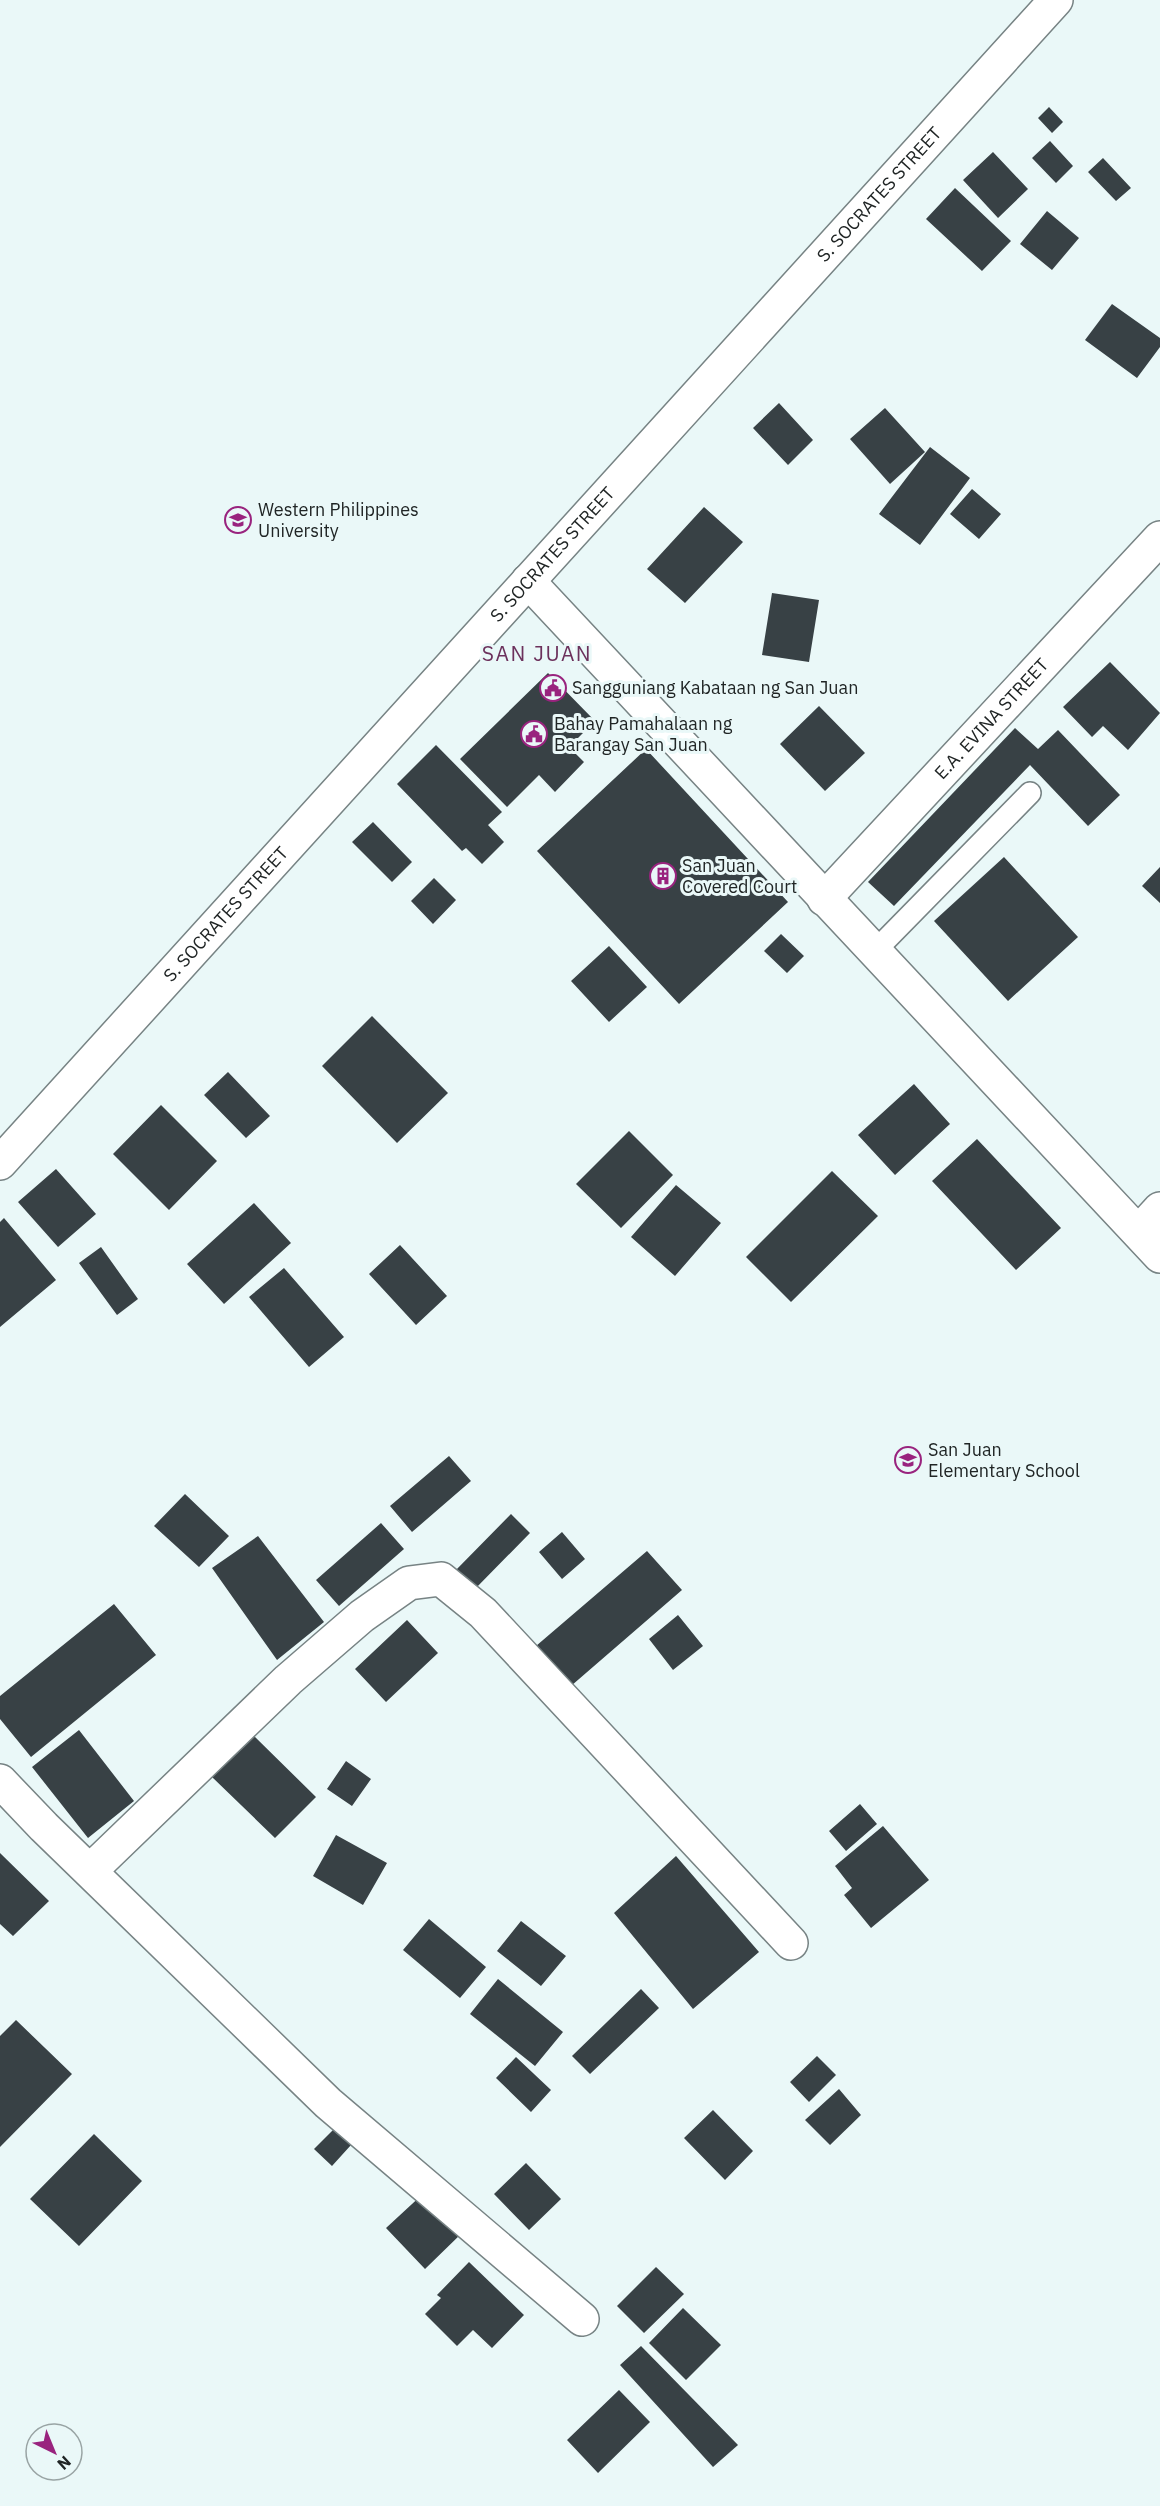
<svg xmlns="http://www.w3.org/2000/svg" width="1160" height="2506" font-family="'IBM Plex Sans',sans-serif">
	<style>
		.building { fill: #384145 }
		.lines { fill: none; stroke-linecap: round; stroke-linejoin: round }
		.service-casing { stroke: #778384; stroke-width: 24 }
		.minor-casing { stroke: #778384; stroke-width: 36 }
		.tertiary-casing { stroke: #778384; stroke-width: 36 }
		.service { stroke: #fff; stroke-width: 21 }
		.minor { stroke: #fff; stroke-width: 33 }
		.tertiary { stroke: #fff; stroke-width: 33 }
		.labels { text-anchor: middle; stroke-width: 6; stroke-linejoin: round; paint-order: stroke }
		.street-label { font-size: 18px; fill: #202525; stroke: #eaf8f8 }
		.poi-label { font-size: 18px; fill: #202525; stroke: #eaf8f8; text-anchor: start }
		.quarter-label { font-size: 21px; letter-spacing: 1.5px; fill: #6c315c; stroke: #eaf8f8 }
	</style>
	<rect width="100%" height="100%" fill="#eaf8f8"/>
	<!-- building -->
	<path class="building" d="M1049,107L1063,122L1052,133L1038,118Z
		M1050,141L1073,166L1056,183L1032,158Z
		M993,152L1028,189L998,218L963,180Z
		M1103,158L1131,188L1116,201L1088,172Z
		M955,188L1011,241L982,271L926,219Z
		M1047,211L1079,238L1052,270L1020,244Z
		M1112,304L1160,338V347L1137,378L1085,340Z
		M779,403L813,440L788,465L753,428Z
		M885,408L925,452L890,484L850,439Z
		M930,447L970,478L920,545L879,514Z
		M972,489L1001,514L979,539L950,514Z
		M704,507L743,542L685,603L647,569Z
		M772,593L819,600L809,662L762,655Z
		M1110,662L1160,713L1128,750L1103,726L1092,737L1063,707Z
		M548,673L595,721L569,747L584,762L555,792L539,775L507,807L460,759Z
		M819,706L865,753L825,791L780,744Z
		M1015,728L1038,749L1058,730L1120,795L1088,826L1030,765L894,906L868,882Z
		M436,745L502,812L488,825L504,842L482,864L466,848L462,851L397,784Z
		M646,749L788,902L679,1004L537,851Z
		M373,822L412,862L392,882L352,842Z
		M1004,857L1078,937L1008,1001L934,921Z
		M1160,867V903L1142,886Z
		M434,878L456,900L433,924L411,901Z
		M781,934L804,956L787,973L764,951Z
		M609,946L647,987L609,1022L571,981Z
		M372,1016L448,1093L397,1143L322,1066Z
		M228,1072L270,1116L246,1138L204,1095Z
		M914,1084L950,1124L895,1175L858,1135Z
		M161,1105L217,1161L169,1210L113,1154Z
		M629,1131L673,1175L621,1228L576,1184Z
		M977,1139L1061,1228L1016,1270L932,1181Z
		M56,1169L96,1214L58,1247L18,1202Z
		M832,1171L878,1216L791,1302L746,1257Z
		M676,1185L721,1223L675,1276L631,1237Z
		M254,1203L291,1243L224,1304L187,1264Z
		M4,1218L56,1280L0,1327V1222Z
		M400,1245L447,1296L416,1325L369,1274Z
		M101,1247L138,1299L117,1315L79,1263Z
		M284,1268L344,1337L309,1367L249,1297Z
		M449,1456L471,1481L412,1532L390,1506Z
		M185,1494L229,1536L199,1567L154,1526Z
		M511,1514L530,1533L474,1590L455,1571Z
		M381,1523L404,1549L339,1606L316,1580Z
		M562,1532L585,1559L562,1579L539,1552Z
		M258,1536L324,1622L277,1660L212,1568Z
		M647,1551L682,1590L564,1692L529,1652Z
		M114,1604L156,1655L31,1757L0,1719V1696Z
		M678,1615L703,1646L673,1670L649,1639Z
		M407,1620L438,1653L386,1702L355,1669Z
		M79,1730L134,1801L88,1838L32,1767Z
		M253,1735L316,1797L275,1838L212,1777Z
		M346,1761L371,1779L352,1806L327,1789Z
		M860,1804L877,1824L846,1851L829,1831Z
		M883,1826L929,1880L871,1928L844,1895L852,1888L835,1866Z
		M336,1835L387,1863L363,1905L313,1876Z
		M0,1853L49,1901L13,1936L0,1924Z
		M676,1856L759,1952L693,2009L614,1913Z
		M429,1919L486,1967L460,1998L403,1950Z
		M521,1921L566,1956L541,1986L497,1951Z
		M498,1979L563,2032L535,2066L470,2014Z
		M641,1989L659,2008L590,2074L572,2056Z
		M16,2020L72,2074L0,2147V2036Z
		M817,2056L836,2075L809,2102L790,2082Z
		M516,2057L551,2090L531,2112L496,2078Z
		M839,2089L861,2115L830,2145L805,2120Z
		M713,2110L753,2151L725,2180L684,2138Z
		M334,2129L351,2145L332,2166L314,2149Z
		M94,2134L142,2181L79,2246L30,2199Z
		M526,2163L561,2199L529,2230L494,2194Z
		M425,2192L463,2232L425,2269L386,2228Z
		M469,2262L524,2315L492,2348L473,2330L457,2346L425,2314L441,2298L437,2295Z
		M656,2267L684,2294L644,2333L617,2306Z
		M683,2308L721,2345L686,2380L649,2343Z
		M641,2346L738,2445L713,2467L620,2365Z
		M619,2390L650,2422L598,2473L567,2440Z"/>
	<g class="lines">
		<defs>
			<path id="service" d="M874,952L1030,793"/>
			<g id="minor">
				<path d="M528,581L1160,1256"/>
				<path id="s1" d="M824,899L1160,538"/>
				<path d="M1139,1232L1160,1209"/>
				<path d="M0,1781L44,1827L328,2103L582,2319"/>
				<path d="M90,1871L288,1680L362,1616L409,1583L441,1579L483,1613L791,1943"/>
			</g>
			<g id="tertiary">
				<path id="s2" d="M0,1163L1056,0"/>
			</g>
		</defs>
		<!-- service casing -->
		<use href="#service" class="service-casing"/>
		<!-- minor casing -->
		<use href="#minor" class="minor-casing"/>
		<!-- tertiary casing -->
		<use href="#tertiary" class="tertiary-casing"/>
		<!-- service -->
		<use href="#service" class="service"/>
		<!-- minor -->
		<use href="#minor" class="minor"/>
		<!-- tertiary -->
		<use href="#tertiary" class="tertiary"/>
	</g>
	<!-- icons -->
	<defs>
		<symbol id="university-ring" viewBox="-11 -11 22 22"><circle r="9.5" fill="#eaf8f8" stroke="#99237e" stroke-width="1.5"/><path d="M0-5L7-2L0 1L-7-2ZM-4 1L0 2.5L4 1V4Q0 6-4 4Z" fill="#99237e"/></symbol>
		<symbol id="civic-ring" viewBox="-11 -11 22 22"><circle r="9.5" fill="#eaf8f8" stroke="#99237e" stroke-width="1.5"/><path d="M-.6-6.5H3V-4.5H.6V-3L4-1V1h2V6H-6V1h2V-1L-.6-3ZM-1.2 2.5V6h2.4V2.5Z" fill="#99237e"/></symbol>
		<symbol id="building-ring" viewBox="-11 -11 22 22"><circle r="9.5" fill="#eaf8f8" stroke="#99237e" stroke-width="1.5"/><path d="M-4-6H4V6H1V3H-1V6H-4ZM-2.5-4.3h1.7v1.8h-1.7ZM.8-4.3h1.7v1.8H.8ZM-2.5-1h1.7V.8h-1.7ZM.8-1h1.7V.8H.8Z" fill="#99237e"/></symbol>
		<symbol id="school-ring" viewBox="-11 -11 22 22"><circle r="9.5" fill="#eaf8f8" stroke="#99237e" stroke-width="1.5"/><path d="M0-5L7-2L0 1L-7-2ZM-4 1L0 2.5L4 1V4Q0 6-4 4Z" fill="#99237e"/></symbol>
	</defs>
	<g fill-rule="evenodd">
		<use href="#university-ring" x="223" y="505" width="30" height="30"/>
		<use href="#civic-ring" x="538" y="673" width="30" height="30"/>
		<use href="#civic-ring" x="519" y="719" width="30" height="30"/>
		<use href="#building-ring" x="648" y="861" width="30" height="30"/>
		<use href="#school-ring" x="893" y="1445" width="30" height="30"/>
	</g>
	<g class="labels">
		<!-- street labels -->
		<g class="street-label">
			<text dy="6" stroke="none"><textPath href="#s2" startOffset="1308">S. SOCRATES STREET</textPath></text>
			<text dy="6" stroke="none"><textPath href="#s2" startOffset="822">S. SOCRATES STREET</textPath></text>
			<text dy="6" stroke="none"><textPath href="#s1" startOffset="246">E.A. EVINA STREET</textPath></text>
			<text dy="6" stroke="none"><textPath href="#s2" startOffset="336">S. SOCRATES STREET</textPath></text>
		</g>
		<!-- poi labels -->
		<g class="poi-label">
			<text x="258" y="516">Western Philippines<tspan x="258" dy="21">University</tspan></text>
			<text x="572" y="694">Sangguniang Kabataan ng San Juan</text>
			<text x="554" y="730">Bahay Pamahalaan ng<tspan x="554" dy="21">Barangay San Juan</tspan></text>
			<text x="682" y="872">San Juan<tspan x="682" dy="21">Covered Court</tspan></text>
			<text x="928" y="1456">San Juan<tspan x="928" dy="21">Elementary School</tspan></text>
		</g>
		<!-- quarter labels -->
		<g class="quarter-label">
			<text x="537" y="661">SAN JUAN</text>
		</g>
	</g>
	<!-- north arrow -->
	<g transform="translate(54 2452) rotate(137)"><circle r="28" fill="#eaf8f8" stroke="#99a4a4" stroke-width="1.5"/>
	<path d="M0-4.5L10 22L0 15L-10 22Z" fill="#99237e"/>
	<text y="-9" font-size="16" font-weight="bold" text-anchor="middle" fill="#202525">N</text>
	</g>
</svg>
